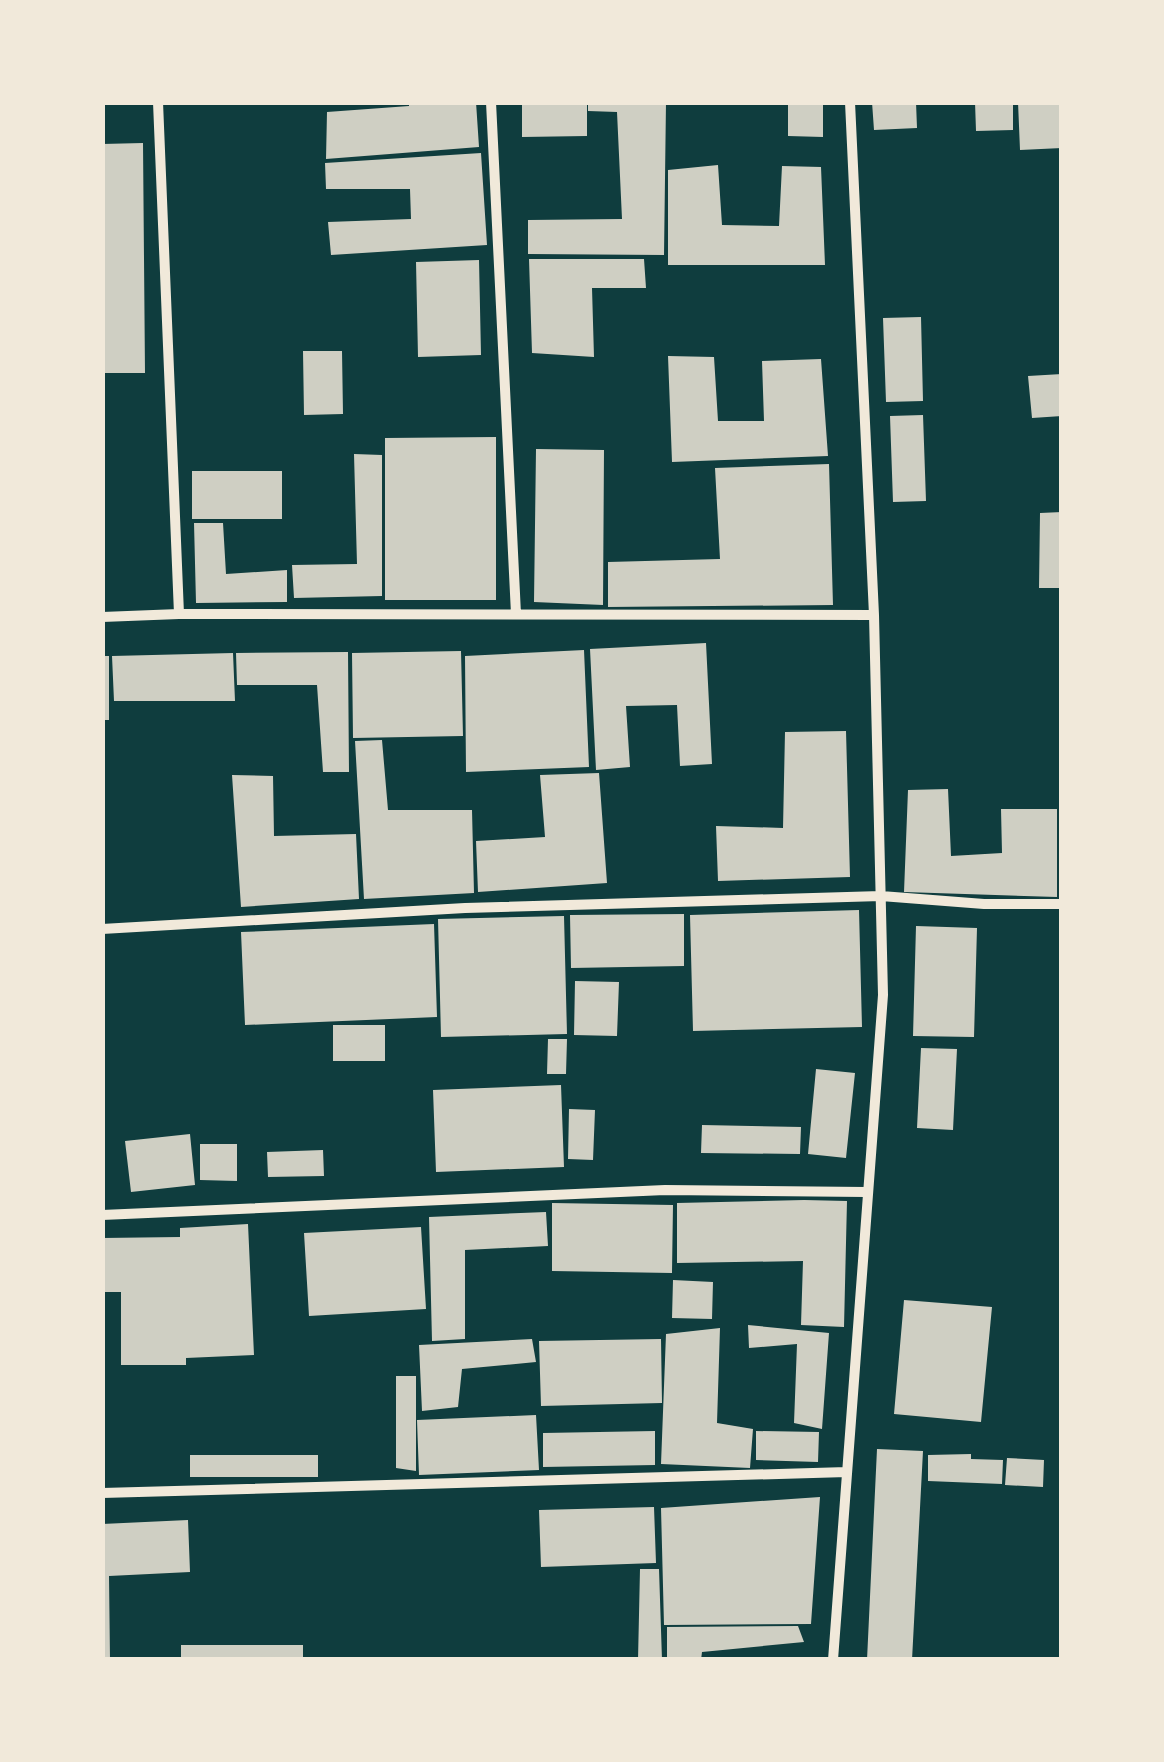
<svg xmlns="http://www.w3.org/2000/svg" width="1164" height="1762" font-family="'IBM Plex Sans',sans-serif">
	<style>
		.building { fill: #cfcfc3 }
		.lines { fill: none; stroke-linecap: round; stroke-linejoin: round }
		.minor { stroke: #f1e9da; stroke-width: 10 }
	</style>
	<rect width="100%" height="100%" fill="#0f3d3e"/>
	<!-- building -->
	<path class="building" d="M409,102H476L479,147L326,159L327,112L409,106Z
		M522,102H587V136L522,137Z
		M588,102H666L664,255L528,254V220L622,219L617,112L588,111Z
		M788,102H823V137L788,136Z
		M872,102H916L917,128L874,130Z
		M975,102H1013V130L976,131Z
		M1018,102H1062V148L1020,150Z
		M143,143L145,373H102V144Z
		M481,153L487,245L331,255L328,222L411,219L410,189H326L325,163Z
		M718,165L722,225L779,226L782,166L821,167L825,265H668V170Z
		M529,259H644L646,288H592L594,357L532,353Z
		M479,260L481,355L418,357L416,262Z
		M921,317L923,401L886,402L883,318Z
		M303,351H342L343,414L304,415Z
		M668,356L714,357L718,421H764L762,361L821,359L828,456L672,462Z
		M1062,374V416L1032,418L1028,376Z
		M923,415L926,501L893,502L890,416Z
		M496,437V600H385V438Z
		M536,449L604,450L603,605L534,602Z
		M354,454L382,455V596L294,598L292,565L357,564Z
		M829,464L833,605L608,607V562L720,559L715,468Z
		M192,471H282V519H192Z
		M1062,512V588H1039L1040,513Z
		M194,523H223L226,574L287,570V602L196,603Z
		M706,643L712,764L680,766L677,705L626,706L630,767L596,770L590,649Z
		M584,650L589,767L466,772L465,656Z
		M461,651L463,736L353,738L352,653Z
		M348,652L349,772H323L317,685H237L236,653Z
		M233,653L235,701H114L112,656Z
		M102,656H109V720H102Z
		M846,731L850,877L718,881L716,826L783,828L785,732Z
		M382,740L388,810H472L474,893L364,899L355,741Z
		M599,773L607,883L478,892L476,841L545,837L540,775Z
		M232,775L273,776L274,836L356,834L359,899L241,907Z
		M948,789L951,856L1002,853L1001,809H1057V897L904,892L908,790Z
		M859,910L862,1027L693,1031L690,915Z
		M684,914V966L571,968L570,915Z
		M564,916L567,1034L441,1037L438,919Z
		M434,924L437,1017L245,1025L241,932Z
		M916,926L977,928L974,1037L913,1036Z
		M575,981L619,982L617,1036L574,1035Z
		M333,1025H385V1061H333Z
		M548,1039H567L566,1074H547Z
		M921,1048L957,1049L953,1130L917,1128Z
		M816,1069L855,1073L846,1158L808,1154Z
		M561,1085L564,1167L436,1172L433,1090Z
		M569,1109L595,1110L593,1160L568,1159Z
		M702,1125L801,1127L800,1154L701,1153Z
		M190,1134L195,1185L131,1192L125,1141Z
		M200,1144H237V1181L200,1180Z
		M323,1150L324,1176L268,1177L267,1152Z
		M804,1200L847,1201L844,1327L801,1325L803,1261L677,1263V1203Z
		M552,1203L673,1205L672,1273L552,1271Z
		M546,1212L548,1246L465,1250V1339L432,1341L429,1217Z
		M248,1224L254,1355L186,1358V1365H121V1292H102V1238L180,1237V1228Z
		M421,1227L426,1309L309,1316L304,1233Z
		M673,1280L713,1282L712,1319L672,1318Z
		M904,1300L992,1307L981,1422L894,1414Z
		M748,1325L829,1333L822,1429L794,1423L797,1344L749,1348Z
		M720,1328L717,1423L753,1429L750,1468L661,1464L666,1334Z
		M532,1339L536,1362L462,1369L458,1407L422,1411L419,1345Z
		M661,1339L662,1403L541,1406L539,1341Z
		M396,1376H416V1471L396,1468Z
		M536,1415L539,1470L419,1475L417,1420Z
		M655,1431V1465L543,1467V1433Z
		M756,1431L819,1432L818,1462L756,1460Z
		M877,1449L923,1451L912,1660H867Z
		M971,1454V1459L1003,1460L1002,1484L928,1481V1455Z
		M190,1455H318V1477H190Z
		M1007,1458L1044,1460L1043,1487L1005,1485Z
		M820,1497L811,1624L664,1625L661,1508Z
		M654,1507L656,1563L541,1567L539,1510Z
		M188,1520L190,1572L109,1576L110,1660H102V1524Z
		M640,1569H659L662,1660H638Z
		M798,1626L804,1642L702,1652L701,1660H667V1627Z
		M181,1645H303V1660H181Z"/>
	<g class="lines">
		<!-- minor -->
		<path class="minor" d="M158,102L179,614
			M491,102L516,614
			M102,617L179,614L874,615
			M102,929L465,908L881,896L984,904H1062
			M102,1215L665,1190L866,1192
			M102,1493L847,1472
			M833,1660L883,995L874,615L850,102"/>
	</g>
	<!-- border -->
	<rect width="1164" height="1762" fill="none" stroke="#f1e9da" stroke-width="210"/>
</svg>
